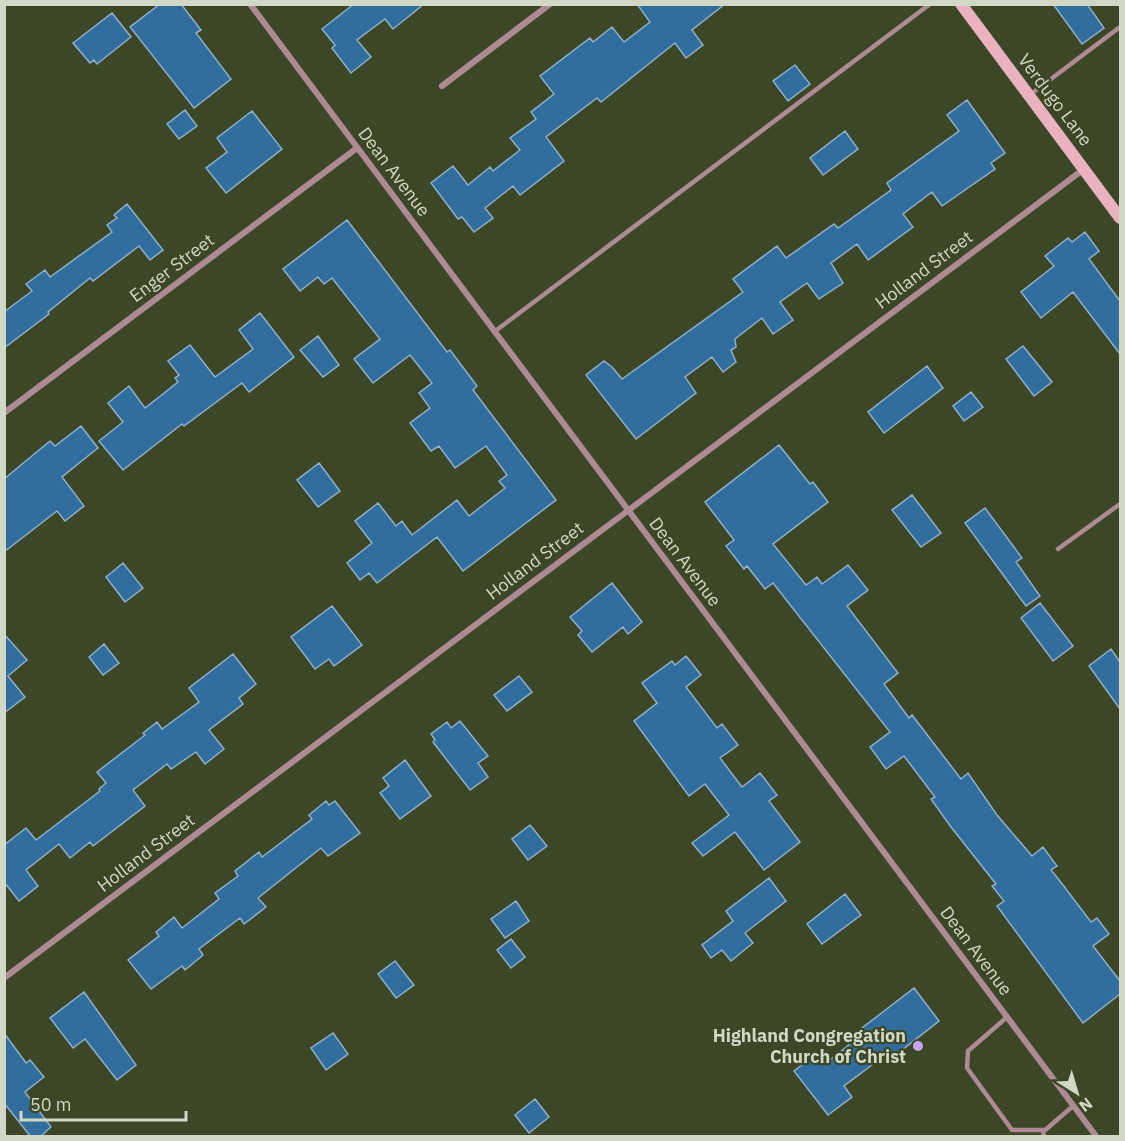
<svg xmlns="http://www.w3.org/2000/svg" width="1125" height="1141" font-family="'IBM Plex Sans',sans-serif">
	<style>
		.building { fill: #316e9e; stroke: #8fafca; stroke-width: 1.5 }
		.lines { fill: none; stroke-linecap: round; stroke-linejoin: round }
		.lane { stroke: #ae8a92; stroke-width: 4.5 }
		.street { stroke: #ae8a92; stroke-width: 6 }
		.secondary { stroke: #eab2be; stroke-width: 12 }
		.poi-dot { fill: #c7a6ef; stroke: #3c4728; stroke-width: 2 }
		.labels { text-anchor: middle; stroke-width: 4.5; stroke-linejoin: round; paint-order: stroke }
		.street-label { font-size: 18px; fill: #d1d8c6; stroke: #3c4728 }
		.poi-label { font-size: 18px; font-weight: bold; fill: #d1d8c6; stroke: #3c4728; text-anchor: end }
	</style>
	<rect width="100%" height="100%" fill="#3c4728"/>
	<!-- building -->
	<path class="building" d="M160,4H181L201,30L196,33L231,79L194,108L130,27Z
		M354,4H424L393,29L385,19L357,40L371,57L351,73L332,48L335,45L322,29Z
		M637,4H725L692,30L703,45L686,58L675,43L601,102L597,98L546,137L564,161L520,195L513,186L485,208L493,218L474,232L462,217L458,219L431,183L453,166L468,185L490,167L493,171L520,150L510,138L536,119L531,112L554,94L540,76L590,38L593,42L612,27L624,42L650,22Z
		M1053,4H1087L1104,28L1082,44Z
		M112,13L131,37L97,64L94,60L90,63L73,43Z
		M795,65L810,84L788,101L773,81Z
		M967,100L1005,153L991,163L995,169L942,206L932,192L903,214L913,227L868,260L857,244L831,263L843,283L819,299L807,283L780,302L793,320L773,334L762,318L735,339L736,347L731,350L736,362L723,372L712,357L685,377L696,393L636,439L586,375L604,361L612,367L622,379L743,292L733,279L777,246L786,258L834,224L838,228L891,190L887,183L959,131L947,115Z
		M185,110L197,126L179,139L167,124Z
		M252,111L282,149L226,193L206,168L227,152L217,138Z
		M845,131L858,149L823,175L810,158Z
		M127,204L163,250L150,260L139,246L93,281L90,278L48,312L49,314L4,348V312L32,291L26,284L45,270L50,277L112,232L107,225L117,218L114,215Z
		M347,220L447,352L450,350L477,386L473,390L556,500L463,571L437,537L377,583L369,573L360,580L347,563L372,543L355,521L378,503L396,526L402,521L412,535L457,500L469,516L505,488L499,481L507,475L486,446L455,468L439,446L431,451L410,423L430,408L419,393L432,383L410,355L373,383L354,359L380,339L332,278L324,284L318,277L300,291L283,269Z
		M1085,232L1099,251L1089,259L1120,301V354L1073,292L1041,318L1021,292L1054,266L1045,256L1068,238L1072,242Z
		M260,313L294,357L249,392L242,383L184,426L182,424L123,470L99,441L123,422L108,403L129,386L145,408L178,382L175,378L179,375L168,361L190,345L215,377L253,349L239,330Z
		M318,336L339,365L323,377L300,350Z
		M1023,346L1052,382L1034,396L1006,359Z
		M927,366L943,388L884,433L868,412Z
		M971,392L983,407L964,421L953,406Z
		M81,426L98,448L62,477L84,506L65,521L57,511L4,552V479L50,441L55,446Z
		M779,445L810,484L813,482L828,502L773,544L806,585L817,577L822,584L848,565L868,590L847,606L898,673L884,684L909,718L912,715L961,779L968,773L997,815L1032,856L1043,847L1057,866L1051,870L1063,885L1091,922L1097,918L1109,934L1093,946L1120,981V994L1083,1023L997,906L1004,901L992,886L996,884L951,827L931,799L935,797L904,756L886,769L870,747L890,732L773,583L765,589L747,566L744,569L726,546L734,540L705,502Z
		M319,463L340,491L318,507L297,480Z
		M912,495L941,533L921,547L892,510Z
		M985,508L1022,558L1016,562L1040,596L1026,606L965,523Z
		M123,563L143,588L125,602L106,577Z
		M612,583L642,622L628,634L623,627L592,652L578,635L582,631L570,617Z
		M1040,603L1073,646L1053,661L1021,618Z
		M332,606L362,645L334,666L329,659L315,669L291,637Z
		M4,634L27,660L8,676L25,697L4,713Z
		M104,644L119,663L103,675L89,657Z
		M1111,649L1120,662V709L1089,666Z
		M233,654L256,684L239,698L243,704L209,730L224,749L205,764L196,752L171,769L167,764L133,790L145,806L93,846L90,842L70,858L59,844L26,870L38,886L19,901L4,882V845L26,828L36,840L100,791L99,789L106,783L97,772L145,735L143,733L157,722L162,729L199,702L189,688Z
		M686,656L701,675L686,687L717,728L722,724L738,745L720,758L742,787L760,773L777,795L769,801L800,842L764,870L735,832L703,856L692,843L729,815L705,784L689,796L634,721L657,703L642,683L672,661L675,665Z
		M519,676L532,692L507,711L494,695Z
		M460,721L488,756L478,763L488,777L470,790L433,742L435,740L431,734L447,722L451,728Z
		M405,760L431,796L400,819L380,793L389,786L383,778Z
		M326,801L329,805L335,801L360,833L328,856L321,848L258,898L266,907L244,924L240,918L199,949L203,955L185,970L182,966L151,989L128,960L159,936L156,932L174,917L182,928L219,899L215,893L238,876L235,871L259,852L262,857L312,819L309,815Z
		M530,825L547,846L528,860L512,839Z
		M769,878L786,901L745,933L753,943L731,961L722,950L711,958L702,945L733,921L726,911Z
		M845,894L861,915L822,944L807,924Z
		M516,901L529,921L505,938L491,919Z
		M511,939L525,957L511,968L497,950Z
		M395,961L414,985L396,998L378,974Z
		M914,988L939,1021L888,1061L884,1056L844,1086L852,1097L828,1115L794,1071L818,1053L826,1063L865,1032L862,1028Z
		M84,992L136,1065L117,1080L85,1039L73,1048L50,1018Z
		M4,1033L26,1063L30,1060L44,1077L25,1092L51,1127L40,1137H31L4,1103Z
		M333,1033L348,1054L326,1070L311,1048Z
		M535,1099L549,1117L529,1133L515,1115Z"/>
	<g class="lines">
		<!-- lane -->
		<path class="lane" d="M1031,94L1120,27
			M494,332L930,4
			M1058,549L1120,504
			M1007,1017L968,1051L967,1068L1012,1130H1045
			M1044,1136L1043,1132L1073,1106"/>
		<!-- street -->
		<path class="street" d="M250,4L1096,1136
			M442,86L550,4
			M4,413L357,148
			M4,978L1084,169"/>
		<!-- secondary -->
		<path class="secondary" d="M961,4L1120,218"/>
	</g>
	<!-- markers -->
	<circle class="poi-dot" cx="918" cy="1046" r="6"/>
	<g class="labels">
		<!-- street labels -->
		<g class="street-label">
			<text transform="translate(1055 100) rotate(53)" y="6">Verdugo Lane</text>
			<text transform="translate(394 172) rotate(53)" y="6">Dean Avenue</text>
			<text transform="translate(172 268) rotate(-37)" y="6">Enger Street</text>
			<text transform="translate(924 270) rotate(-37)" y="6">Holland Street</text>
			<text transform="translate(535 561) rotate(-37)" y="6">Holland Street</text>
			<text transform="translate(685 562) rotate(53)" y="6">Dean Avenue</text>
			<text transform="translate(146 853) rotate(-37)" y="6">Holland Street</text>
			<text transform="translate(976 951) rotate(53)" y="6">Dean Avenue</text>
		</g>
		<!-- poi labels -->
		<g class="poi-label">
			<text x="906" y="1042">Highland Congregation<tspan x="906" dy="21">Church of Christ</tspan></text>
		</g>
	</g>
	<!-- border -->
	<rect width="1125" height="1141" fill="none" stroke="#d1d8c6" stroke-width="12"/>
	<!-- north arrow -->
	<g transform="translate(1077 1093) rotate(143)" stroke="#3c4728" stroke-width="4.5" paint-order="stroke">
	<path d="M0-4.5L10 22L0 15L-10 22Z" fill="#d1d8c6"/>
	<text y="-9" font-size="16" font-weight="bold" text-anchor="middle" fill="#d1d8c6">N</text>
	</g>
	<!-- scale -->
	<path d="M21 1111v9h165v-9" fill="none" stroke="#d1d8c6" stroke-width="3"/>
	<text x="30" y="1111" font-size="18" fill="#d1d8c6" stroke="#3c4728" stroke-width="4.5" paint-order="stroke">50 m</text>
</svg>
